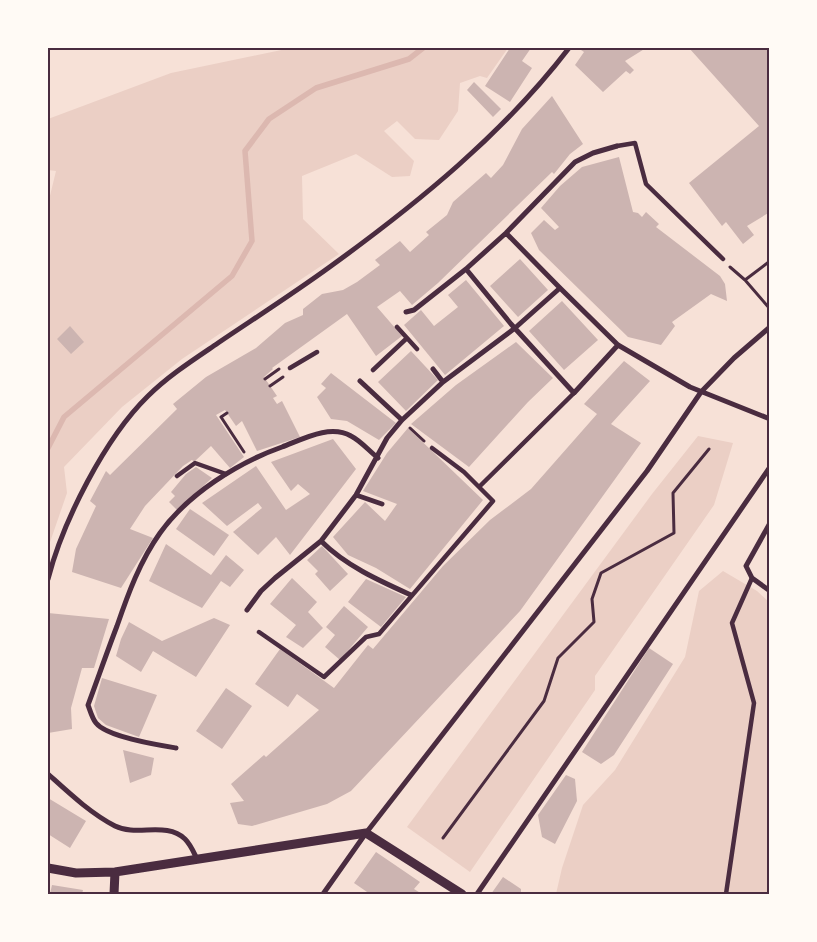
<svg xmlns="http://www.w3.org/2000/svg" width="817" height="942" font-family="Manrope,sans-serif">
	<style>
		.green { fill: #ebcfc5 }
		.lines { fill: none; stroke-linecap: round; stroke-linejoin: round }
		.stream { stroke: #dcb8b0; stroke-width: 5.5 }
		.building { fill: #ccb4b1 }
		.path { stroke: #4a2c40; stroke-width: 3 }
		.pedestrian { stroke: #4a2c40; stroke-width: 4.5 }
		.minor { stroke: #4a2c40; stroke-width: 5 }
		.tertiary { stroke: #4a2c40; stroke-width: 9 }
		.neatline { fill: none; stroke: #4a2c40; stroke-width: 2 }
	</style>
	<rect width="100%" height="100%" fill="#f7e1d7"/>
	<!-- green -->
	<path class="green" d="M291,48H508L487,78L480,76L460,83L458,111L439,140L415,139L397,121L384,131L414,161L410,176L392,177L356,154L302,176L303,219L339,254L182,359L122,407L64,467L67,493L48,548V204L56,171L48,170V119L171,73Z
		M698,436L733,443L714,505L595,676V690L470,872L407,827L652,494Z
		M723,571L757,591L769,602V894H556L562,868L583,805L615,770L685,657L699,591Z"/>
	<g class="lines">
		<!-- stream -->
		<path class="stream" d="M48,448L64,417L232,276L252,241L245,151L269,119L316,88L409,59L423,48"/>
	</g>
	<!-- building -->
	<path class="building" d="M510,48H531L522,61L532,68L510,102L485,86Z
		M584,48H646L625,61L634,70L630,74L626,71L603,92L575,65L584,52L581,50Z
		M689,48H770V212L747,226L754,235L743,244L726,222L722,226L689,183L759,126Z
		M474,82L501,109L493,117L467,90Z
		M552,96L583,144L570,154L554,174L552,172L438,283L412,305L400,291L377,307L402,336L376,356L347,314L272,368L273,369L264,377L277,396L273,398L277,404L282,401L300,437L257,451L242,421L236,426L225,410L216,415L244,457L230,468L211,446L194,462L192,460L183,466L145,506L130,529L153,538L121,588L72,572L76,549L96,506L90,501L106,471L110,475L177,409L173,404L206,377L256,348L285,323L303,315V309L322,294L343,290L357,282L380,265L375,260L400,241L410,252L429,235L426,232L447,215L453,202L486,173L491,178L503,165L522,129Z
		M619,157L633,212L638,213L642,217L646,212L659,224L656,227L720,276L725,284L727,301L711,294L672,322L675,326L661,345L628,337L539,250L531,233L544,220L555,230L559,227L541,208L560,186L582,167Z
		M520,259L548,290L518,317L490,286Z
		M466,280L504,326L445,375L404,325L421,310L434,326L458,307L448,295Z
		M562,301L598,340L564,370L529,331Z
		M70,326L84,342L71,354L57,339Z
		M516,342L553,378L528,402L469,467L411,424L456,385Z
		M411,351L438,380L406,411L378,382Z
		M624,361L650,381L611,424L641,443L520,611L351,791L327,804L252,826L238,824L230,803L244,801L231,784L264,755L266,757L319,710L297,694L288,707L255,684L280,649L334,688L368,645L373,649L443,566L490,520L531,489L597,414L584,404Z
		M331,373L396,423L379,440L347,421L331,419L317,397L326,388L321,384Z
		M408,428L483,500L410,589L376,568L348,555L333,537L365,502L385,521L397,504L363,491L387,453Z
		M333,439L356,469L290,555L276,537L258,555L233,532L262,508L258,503L227,526L202,503L256,466L286,510L310,494L298,484L291,491L271,462Z
		M196,467L212,478L177,510L169,502L175,496L171,492L186,474Z
		M190,509L229,535L214,556L176,529Z
		M166,544L211,575L226,555L244,570L230,587L221,581L202,608L149,581Z
		M322,546L348,574L330,591L315,574L318,571L307,560Z
		M292,578L317,602L308,612L323,628L303,648L286,637L296,625L270,604Z
		M366,579L406,597L381,627L348,602Z
		M344,606L368,627L340,660L325,647L335,635L326,627Z
		M48,613L109,619L94,668H82L71,708L72,729L48,733Z
		M214,618L230,625L196,677L153,651L141,672L116,656L121,639L129,622L162,641Z
		M649,648L673,664L614,755L601,764L582,752Z
		M102,678L157,695L139,737L106,725L98,718L94,706Z
		M226,688L252,706L222,749L196,731Z
		M123,750L154,758L151,775L130,783Z
		M566,775L575,779L577,801L555,844L542,837L538,815Z
		M48,798L86,821L70,848L48,834Z
		M376,852L420,882L414,889L422,894H370L354,883Z
		M503,877L521,889V894H491Z
		M52,885L83,890L82,894H50Z"/>
	<g class="lines">
		<!-- path -->
		<path class="path" d="M770,261L745,280L770,309
			M730,267L745,280
			M265,379L279,369
			M270,386L283,377
			M227,413L221,417L244,452
			M410,428L424,441
			M443,838L544,701L558,658L594,622L592,599L601,573L674,533L673,493L709,449"/>
		<!-- pedestrian -->
		<path class="pedestrian" d="M617,146L635,143L646,184L723,259
			M397,327L417,349
			M290,368L317,352
			M373,370L407,338
			M177,476L195,463L226,474
			M479,487L574,393
			M259,632L324,677L366,637L379,634L493,501L464,472L432,448
			M726,894L754,703L732,623L752,578"/>
		<!-- minor -->
		<path class="minor" d="M506,233L560,288L618,345L690,387L770,419
			M466,269L511,324L574,393L618,345
			M406,312L414,310L466,269L506,233L575,162L593,153L617,146
			M433,369L443,382
			M360,381L402,420
			M356,495L382,504
			M770,523L746,566L752,578L770,591
			M321,541C346,566 380,581 411,595
			M48,579C63,521 105,438 148,396C168,376 193,360 218,343C255,318 294,293 331,266C418,203 504,133 569,48
			M247,610L261,591L275,578L321,541L356,495L387,438L402,420L443,382L515,328L560,288
			M176,748C158,745 107,737 96,723C92,718 90,710 88,705C98,678 107,652 117,626C128,594 140,561 160,533C188,494 237,463 282,447C303,439 330,424 351,436C361,441 369,451 378,458
			M48,774C68,792 90,813 115,826C137,837 166,821 185,839C191,845 194,853 197,859
			M323,894L366,833L647,471L701,392L734,358L770,327
			M477,894L770,467"/>
		<!-- tertiary -->
		<path class="tertiary" d="M48,868L76,873L115,872L366,833L462,894
			M114,894L115,872"/>
	</g>
	<!-- border -->
	<rect width="817" height="942" fill="none" stroke="#fffaf5" stroke-width="98"/>
	<rect x="49" y="49" width="719" height="844" class="neatline"/>
</svg>
